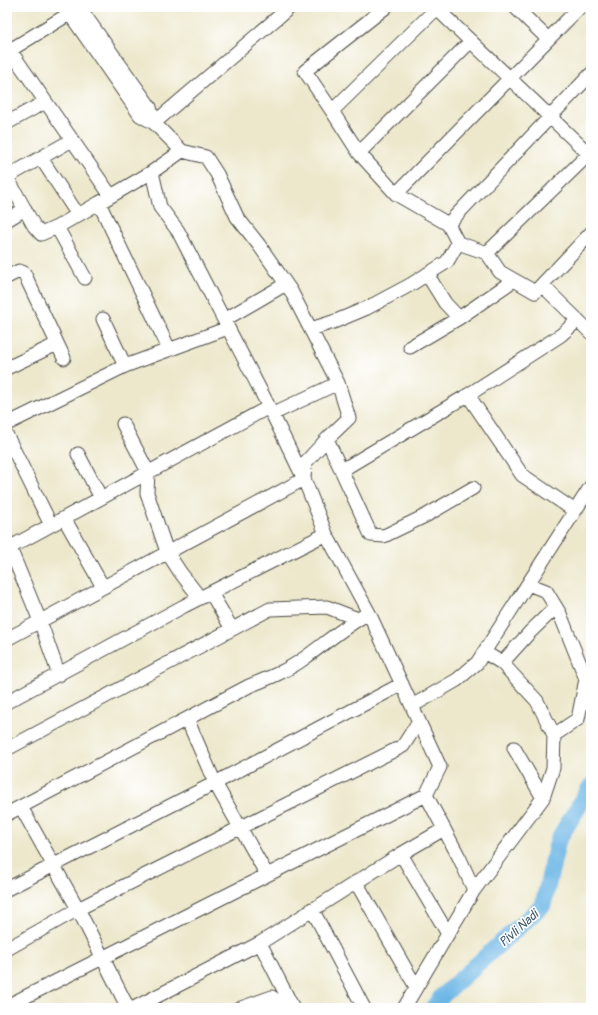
<svg xmlns="http://www.w3.org/2000/svg" width="598" height="1015" font-family="Pangolin,sans-serif">
	<style>
		.lines { fill: none; stroke-linecap: round; stroke-linejoin: round }
		.river { stroke: #6cb6e5; stroke-width: 17 }
		.minor-casing { stroke: #484743; stroke-width: 15 }
		.minor { stroke: #fff; stroke-width: 13 }
		.labels { text-anchor: middle; stroke-width: 3.5; stroke-linejoin: round; paint-order: stroke }
		.water-label { font-size: 13px; font-style: italic; fill: #425c6c; stroke: #fff }
	</style>
	<rect width="100%" height="100%" fill="#fff"/>
	<filter id="ink" filterUnits="userSpaceOnUse"><feTurbulence type="fractalNoise" baseFrequency=".025" numOctaves="2"/><feDisplacementMap in="SourceGraphic" scale="8" xChannelSelector="R" yChannelSelector="G"/><feConvolveMatrix kernelMatrix="1 2 1 2 8 2 1 2 1" color-interpolation-filters="sRGB"/></filter>
	<filter id="wash" filterUnits="userSpaceOnUse"><feTurbulence type="fractalNoise" baseFrequency=".012" numOctaves="4" result="noise"/><feDisplacementMap in="SourceGraphic" scale="16" xChannelSelector="R" yChannelSelector="G"/><feGaussianBlur stdDeviation="0.9" result="paint"/><feColorMatrix in="noise" values="0 0 0 0 0 0 0 0 0 0 0 0 0 0 0 0 0 1.4 0 .05"/><feComposite in="paint" operator="in"/></filter>
	<g filter="url(#wash)">
		<rect width="100%" height="100%" fill="#ede8cc"/>
		<g class="lines">
			<!-- river -->
			<path class="river" d="M433,1008L443,995L543,905L558,840L591,786"/>
		</g>
	</g>
	<g filter="url(#ink)">
		<g class="lines">
			<defs>
				<path id="minor" d="M65,7L140,115L154,123L182,151L206,157L217,174L237,217L259,245L291,291L338,383L349,418L327,439L305,463L304,479
					M79,7L150,107L154,123
					M435,7L591,156
					M515,7L548,39
					M7,46L111,196
					M7,52L77,9
					M332,111L305,71L386,7
					M7,123L45,102
					M154,123L290,7
					M182,151L152,172L160,207L178,231L269,407L304,479L326,534L369,613L440,767L426,795L460,859L474,890L404,1008
					M591,152L487,253L500,272L535,292L591,233
					M359,153L332,111L436,9
					M41,158L78,215
					M152,172L99,203L169,349
					M7,177L34,226L41,234L57,227
					M7,177L72,140
					M396,194L359,153L471,41
					M7,220L25,209
					M448,224L396,194L580,7
					M487,253L458,243L448,224L591,74
					M427,274L445,303L459,318
					M7,277L19,271L24,273L64,358
					M85,278L57,227L99,203
					M542,285L591,333
					M103,319L125,366
					M224,320L286,284
					M311,329L336,321L367,308L410,285L447,262L458,243
					M410,347L459,318L514,280
					M7,368L57,344
					M468,395L522,475L575,511
					M272,414L338,383
					M7,424L125,366L228,328
					M123,424L148,472L147,493L167,552L180,572L200,598
					M7,436L51,525
					M327,439L371,535L384,536L427,515L473,488
					M78,454L101,498
					M342,470L468,395L561,335L578,320
					M64,518L103,587
					M7,541L40,621L59,675
					M7,549L269,407
					M528,584L546,591L560,614L586,679L578,719L554,735
					M211,593L232,629
					M7,639L304,479
					M484,652L502,663L537,701L554,735L553,768L543,798
					M502,663L530,632L556,607
					M7,702L184,606L326,534
					M412,706L457,680L477,663L591,486
					M187,719L215,783L402,684
					M7,749L270,609L327,607L358,619
					M21,807L78,909L128,1008
					M7,814L249,686C269,678 289,670 306,657C327,642 346,625 369,613
					M401,854L448,934
					M267,875L426,795
					M356,882L416,987
					M7,889L215,783L267,875L7,1006
					M474,890L543,798L514,748
					M312,909L364,1008
					M260,943L401,854L444,829
					M7,949L78,909L403,746L419,721
					M134,1008L260,943L293,1008
					M241,1008L272,997L286,1008"/>
			</defs>
			<!-- minor casing -->
			<use href="#minor" class="minor-casing"/>
			<!-- minor -->
			<use href="#minor" class="minor"/>
		</g>
	</g>
	<g class="labels">
		<!-- water labels -->
		<g class="water-label">
			<text transform="translate(518 928) rotate(-42)" y="5">Pivli Nadi</text>
		</g>
	</g>
	<!-- margin -->
	<rect width="598" height="1015" fill="none" stroke="#fff" stroke-width="24"/>
</svg>
